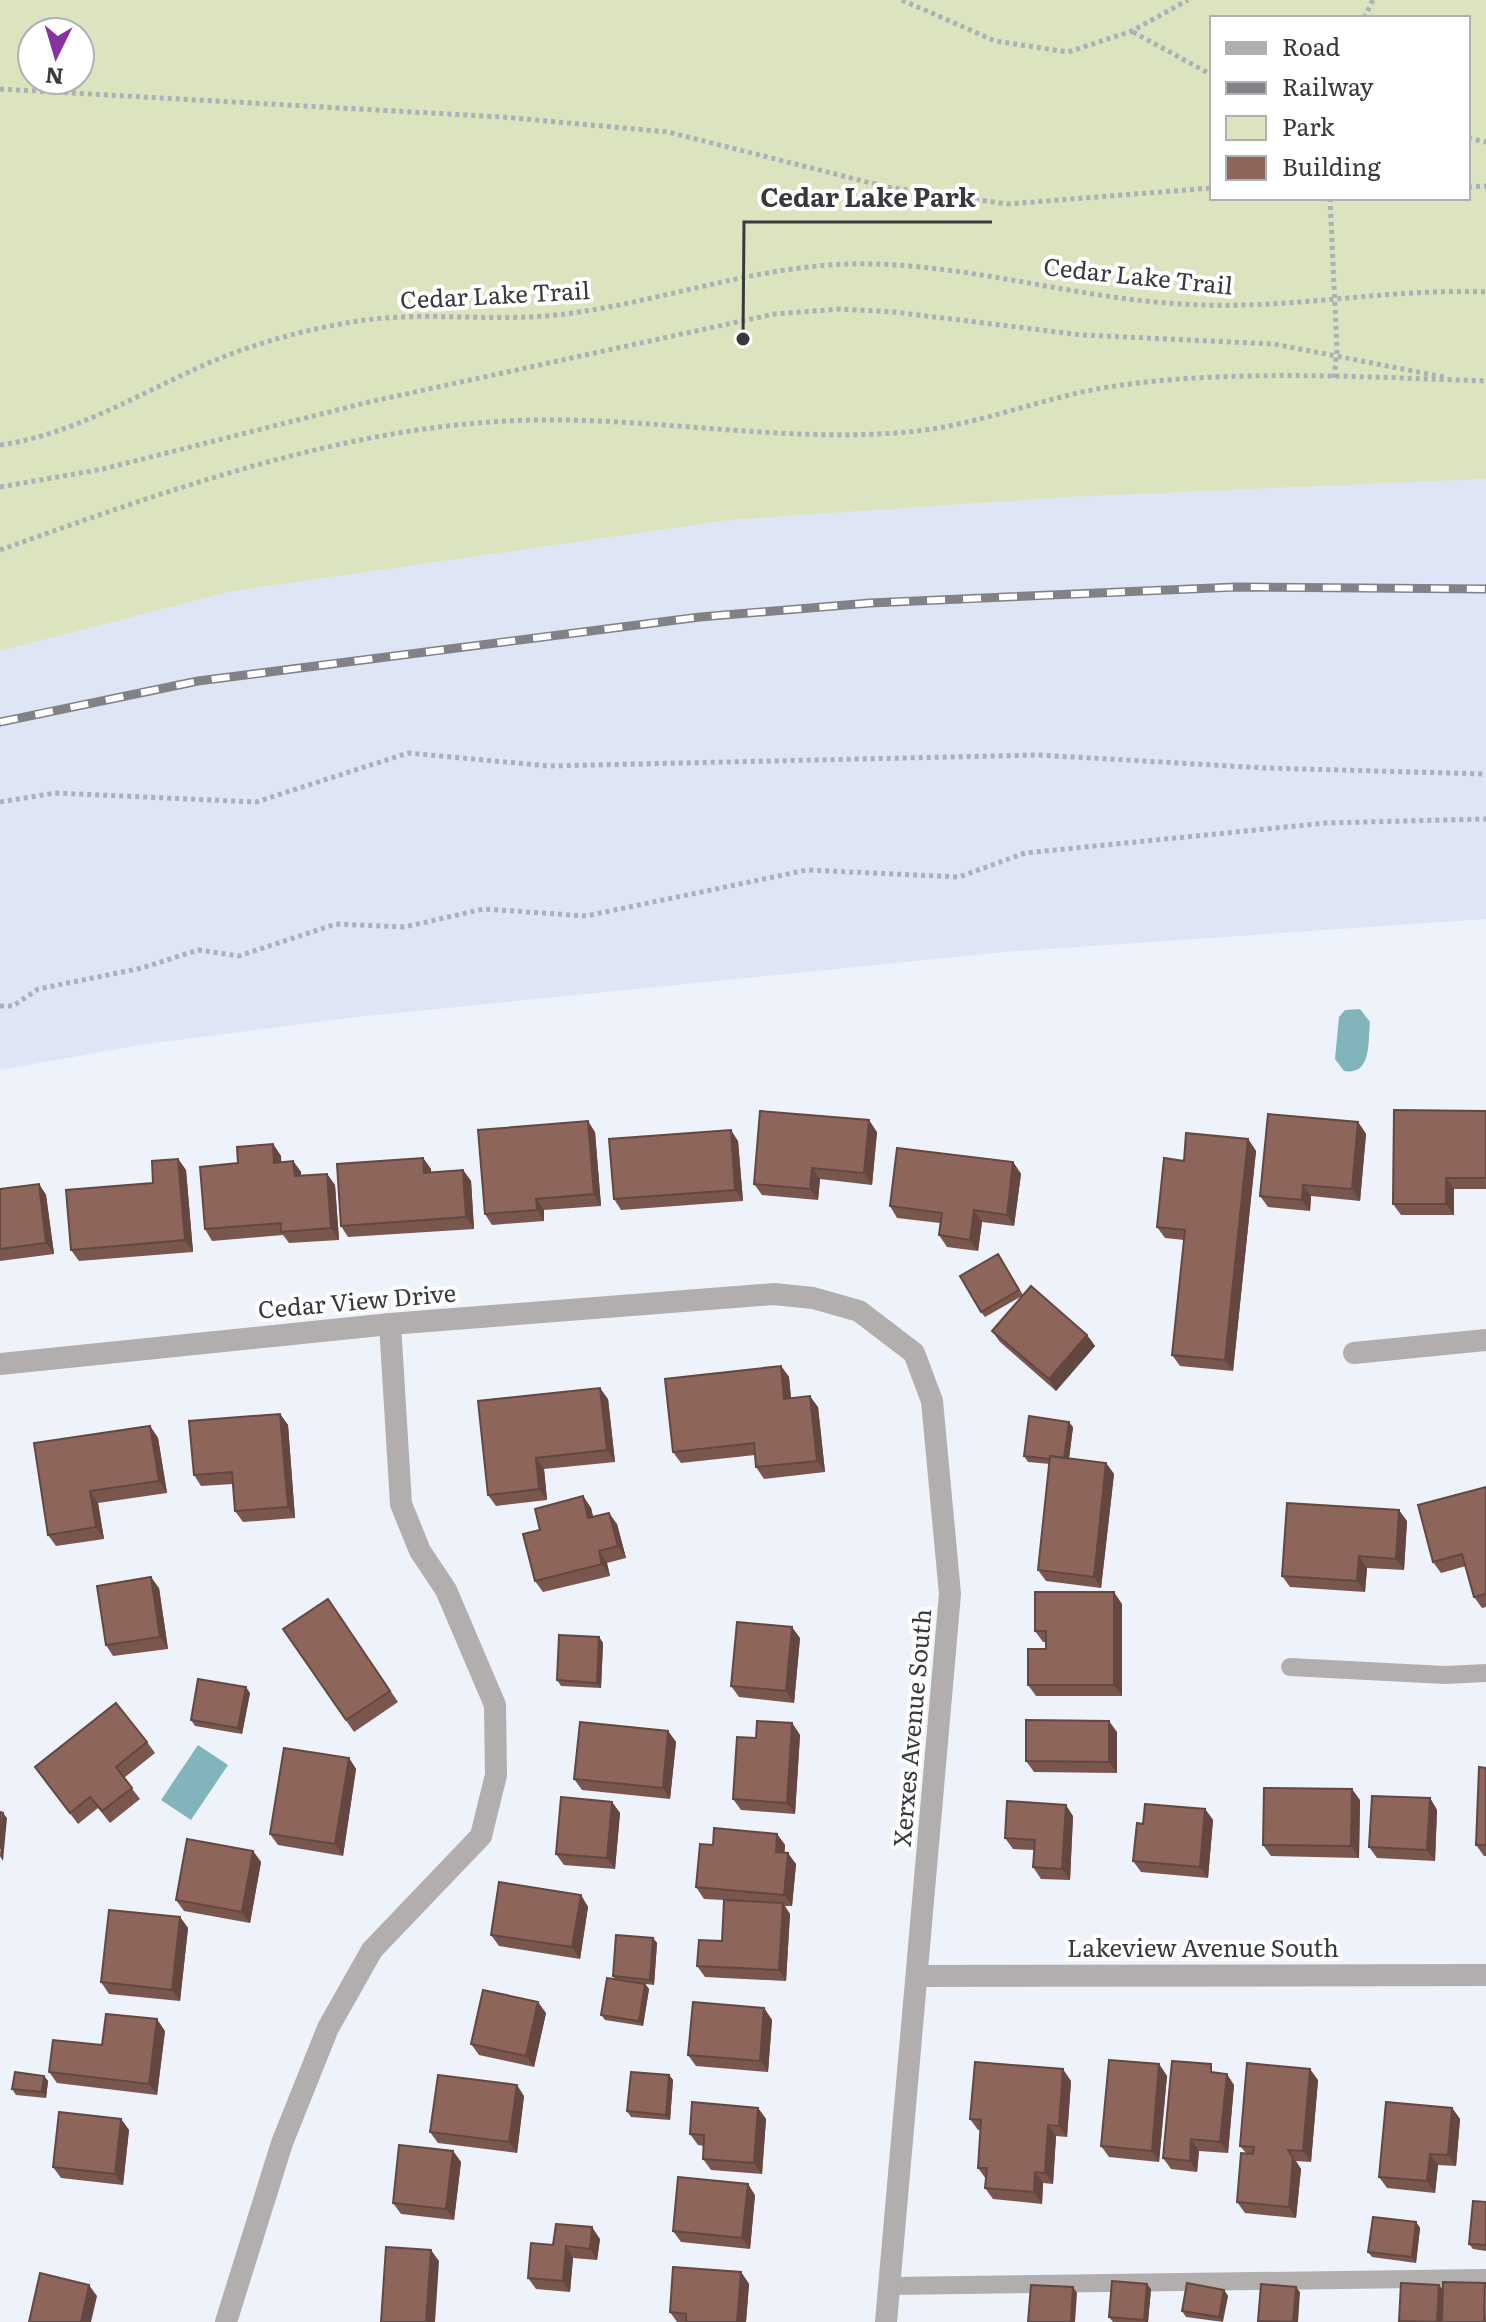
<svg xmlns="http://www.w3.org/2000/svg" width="1486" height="2322" font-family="Literata,serif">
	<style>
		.built { fill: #dee5f4 }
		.green { fill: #dbe4be; fill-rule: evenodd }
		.water { fill: #82b5bb }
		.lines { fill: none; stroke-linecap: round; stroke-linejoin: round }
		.path { stroke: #adb0b6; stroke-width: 5; stroke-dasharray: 4 4; stroke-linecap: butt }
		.service { stroke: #b2aead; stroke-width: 18 }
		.minor { stroke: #b2aead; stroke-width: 22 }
		.rail-casing { stroke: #808287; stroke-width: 9 }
		.rail { stroke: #fff; stroke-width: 6; stroke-dasharray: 18; stroke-linecap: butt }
		.wall { fill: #79574e }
		.shaded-wall { fill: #634740 }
		.building { fill: #8d655b; stroke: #634740; stroke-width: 2 }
		.labels { text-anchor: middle; stroke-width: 8; stroke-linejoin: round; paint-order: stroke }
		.street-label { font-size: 24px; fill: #38393d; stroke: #fff }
		.leader { fill: none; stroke: #38393d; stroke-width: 3 }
		.callout-dot { fill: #38393d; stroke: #fff; stroke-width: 3 }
		.callout-label { font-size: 26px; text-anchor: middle; font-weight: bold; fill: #38393d; stroke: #fff; stroke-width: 8; stroke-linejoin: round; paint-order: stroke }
	</style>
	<rect width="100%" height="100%" fill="#eef2fa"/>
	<!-- built -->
	<path class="built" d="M1486,479V919L1005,952L357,1017L146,1044L0,1070V651L233,591L730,520L1070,497Z"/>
	<!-- green -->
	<path class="green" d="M0,0H1486V479L1070,497L730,520L233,591L0,651ZM1468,18V198H1212V18ZM32,32H80V80H32Z"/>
	<!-- water -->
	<path class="water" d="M1360,1009L1370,1022C1368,1041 1372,1076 1344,1071L1335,1059L1339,1017L1345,1010Z
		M198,1745L228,1765L191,1820L161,1800Z"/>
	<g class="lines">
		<!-- path -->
		<path class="path" d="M902,0L995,41L1068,52L1132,31L1188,0
			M1364,18L1373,0
			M1133,32L1212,75
			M0,89L502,117L668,132L887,187L1008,204L1212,188
			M1468,138L1486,142
			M1468,187L1486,186
			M1330,198L1337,349L1334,379
			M0,445C69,435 128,400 191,371C243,346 301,330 358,321C423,311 491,322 556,315C655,304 749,267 849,264C968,261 1085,303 1205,305C1299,308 1393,288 1486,292
			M0,487L103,469L369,402L774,314L840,309L894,312L1082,335L1274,344L1444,377
			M0,550C172,489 351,423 536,420C659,418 784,443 908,432C978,426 1045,396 1115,386C1231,369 1368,377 1486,381
			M0,802L55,793L256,802L408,753L549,766L1038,755L1266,768L1486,774
			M0,1006H13L38,989L142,968L198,950L239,956L336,924L404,927L484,909L586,916L807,870L959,877L1025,853L1326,823L1486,819"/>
		<!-- service -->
		<path class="service" d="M1290,1667L1445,1675L1486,1673
			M890,2286L1486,2278"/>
		<!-- minor -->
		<path class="minor" d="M1354,1353L1486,1340
			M0,1364L390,1324L774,1294L813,1298L859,1311L914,1353L932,1401L950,1594L886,2322
			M919,1976L1486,1975
			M226,2322L282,2143L328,2028L372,1950L481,1836L496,1775L495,1705L446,1590L420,1551L401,1504L390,1324"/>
		<defs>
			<path id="rail" d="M0,722L198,681L700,617L870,603L1236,587L1486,589"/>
		</defs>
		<!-- rail casing -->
		<use href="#rail" class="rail-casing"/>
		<!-- rail -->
		<use href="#rail" class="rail"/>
	</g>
	<!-- wall -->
	<path class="wall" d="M1486,1111V1189H1454V1215H1401L1393,1204Z
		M1358,1122L1366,1134L1360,1201L1311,1196L1310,1211L1268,1207L1260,1196Z
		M595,1132L601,1206L544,1210V1221L492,1225L485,1214Z
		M877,1132L872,1185L820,1179L818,1200L762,1195L754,1184Z
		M1248,1139L1256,1151L1233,1371L1180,1366L1172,1355L1184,1240L1165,1238L1157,1227L1184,1161Z
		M738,1141L743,1201L621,1210L614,1199Z
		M273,1144L281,1156V1162L293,1161L301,1172V1176L327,1174L335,1185L339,1240L289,1243L283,1235L212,1241L205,1229L238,1163Z
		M423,1158L431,1169V1172L463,1170L471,1181L474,1229L348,1237L341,1226Z
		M178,1159L186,1170L193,1252L79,1261L71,1250L153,1183Z
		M1013,1162L1021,1174L1014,1226L982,1222L978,1251L947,1247L939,1235L940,1223L897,1218L890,1206Z
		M39,1184L46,1195L54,1254L0,1261V1189Z
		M998,1254L1023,1295L1087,1335L1095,1346L1056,1391L1000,1342L992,1331L1022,1296L985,1317L981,1312Z
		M781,1366L789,1377L791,1398L818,1407L825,1472L764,1479L756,1467L755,1455L681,1463L673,1452Z
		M608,1399L615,1462L544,1469L547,1500L496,1506L488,1495Z
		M280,1414L288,1425L295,1518L243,1522L235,1511L233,1484L201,1486L194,1475Z
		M150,1426L158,1438L167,1493L98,1503L104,1539L56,1546L48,1535Z
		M1073,1427L1069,1459L1106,1463L1114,1474L1101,1588L1046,1581L1038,1570L1050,1464L1028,1462L1024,1456Z
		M1486,1487V1607L1482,1608L1474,1597L1466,1566L1441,1573L1433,1562Z
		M583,1496L591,1508L593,1517L617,1524L626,1558L607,1563L610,1576L543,1592L535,1581L540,1530Z
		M1407,1521L1404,1570L1367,1568L1365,1592L1290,1587L1282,1576Z
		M159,1588L168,1649L113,1656L106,1645Z
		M328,1599L398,1702L354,1732L283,1629Z
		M1122,1604V1696H1036L1028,1685L1046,1649V1642H1043L1035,1631Z
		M599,1637L603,1643L601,1688L561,1686L557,1680Z
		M800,1638L794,1703L739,1697L731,1686Z
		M250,1693L242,1734L195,1726L191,1720Z
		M792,1723L800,1735L795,1814L741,1810L733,1799L756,1738Z
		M668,1731L676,1742L670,1799L582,1790L574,1779Z
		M1117,1732V1773L1034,1772L1026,1761Z
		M147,1742L155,1753L124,1778L140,1799L110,1823L98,1808L78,1824L35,1767Z
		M349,1758L356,1769L343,1856L278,1845L270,1834Z
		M1486,1768V1856H1484L1476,1845Z
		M1430,1798L1437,1810L1435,1861L1377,1858L1369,1847Z
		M1360,1800L1359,1858L1271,1856L1263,1845Z
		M612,1802L620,1813L615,1869L564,1865L556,1854Z
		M1205,1809L1213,1820L1208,1878L1141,1872L1133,1861L1143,1824Z
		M1073,1816L1070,1880L1041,1879L1033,1867L1034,1850L1013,1849L1005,1838Z
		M777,1834L785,1845L784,1852L796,1864L792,1906H784L790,1914L786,1981L705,1977L697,1966L722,1941L724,1900L704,1899L696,1887L713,1845Z
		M253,1851L261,1862L250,1923L184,1911L176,1900Z
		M581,1895L588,1907L580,1959L499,1946L491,1935Z
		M180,1917L188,1928L180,2001L109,1994L101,1982Z
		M653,1938L657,1943L654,1985L645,1984L649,1989L643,2026L605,2020L601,2015L615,1979L613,1976Z
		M764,2008L772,2020L768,2072L696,2066L688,2055Z
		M546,2013L534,2067L479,2055L471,2044Z
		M165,2031L157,2095L57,2083L49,2072L102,2045Z
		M1159,2064L1167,2076L1159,2162L1109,2157L1101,2146Z
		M1218,2073L1234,2085L1228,2153L1199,2151L1197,2172L1171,2169L1163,2158Z
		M669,2075L673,2080L670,2120L631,2117L627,2111Z
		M44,2076L48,2081L46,2098L16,2095L12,2089Z
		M1318,2080L1311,2162L1296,2161L1301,2169L1296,2218L1245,2213L1237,2202L1246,2153L1240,2146Z
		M1071,2081L1067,2137L1056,2136L1053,2184L1043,2183L1042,2204L993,2199L985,2188L986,2179L978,2168L981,2130H978L970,2119Z
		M524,2096L517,2153L438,2143L430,2132Z
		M758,2108L766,2119L762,2174L711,2170L703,2159L704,2146L698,2145L690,2134Z
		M1452,2108L1460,2119L1456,2166L1438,2165L1435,2193L1387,2188L1379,2177Z
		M121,2119L129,2130L123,2185L61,2178L53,2167Z
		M453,2151L461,2162L454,2220L401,2214L393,2203Z
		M755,2195L750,2249L681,2242L673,2231Z
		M1486,2202V2251L1473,2249L1469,2244Z
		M1416,2222L1420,2228L1416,2263L1372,2257L1368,2252Z
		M600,2239L597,2260L573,2258L570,2292L536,2289L528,2278L553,2245Z
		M741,2272L749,2284L746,2322H677L670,2312Z
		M1151,2289L1148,2322H1113L1109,2317Z
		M1224,2290L1228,2296L1223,2322L1186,2317L1182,2311Z"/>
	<!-- shaded-wall -->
	<path class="shaded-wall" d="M869,1120L877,1132L872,1185L864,1173Z
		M588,1121L595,1132L601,1206L594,1194Z
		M1358,1122L1366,1134L1360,1201L1352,1189Z
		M731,1130L738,1141L743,1201L735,1190Z
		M1248,1139L1256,1151L1233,1371L1225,1360Z
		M273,1144L281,1156L282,1174L274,1163Z
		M423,1158L431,1169L432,1184L424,1173Z
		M178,1159L186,1170L193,1252L185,1240Z
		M293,1161L301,1172L302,1188L295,1176Z
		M1013,1162L1021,1174L1014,1226L1007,1215Z
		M812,1168L820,1179L818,1200L810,1189Z
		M463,1170L471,1181L474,1229L466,1217Z
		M327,1174L335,1185L339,1240L331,1228Z
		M1446,1178L1454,1189V1215L1446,1204Z
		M39,1184L46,1195L54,1254L46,1243Z
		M1303,1185L1311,1196L1310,1211L1302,1200Z
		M536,1199L544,1210V1221L537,1210Z
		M974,1210L982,1222L978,1251L970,1240Z
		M1087,1335L1095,1346L1056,1391L1049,1379Z
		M781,1366L789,1377L792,1410L784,1399Z
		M600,1388L608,1399L615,1462L607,1450Z
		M810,1396L818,1407L825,1472L817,1461Z
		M280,1414L288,1425L295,1518L288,1507Z
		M1069,1422L1073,1427L1068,1466L1064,1461Z
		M150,1426L158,1438L167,1493L159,1481Z
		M536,1458L544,1469L547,1500L539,1489Z
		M1106,1463L1114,1474L1101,1588L1094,1577Z
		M90,1491L98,1503L104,1539L96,1527Z
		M583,1496L591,1508L596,1529L588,1518Z
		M1399,1510L1407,1521L1404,1570L1396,1559Z
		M609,1513L617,1524L626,1558L618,1546Z
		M599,1551L607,1563L610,1576L602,1564Z
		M1359,1556L1367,1568L1365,1592L1357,1581Z
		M151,1577L159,1588L168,1649L160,1637Z
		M1114,1592L1122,1604V1696L1114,1685Z
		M792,1627L800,1638L794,1703L786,1691Z
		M599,1637L603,1643L601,1688L597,1683Z
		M246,1687L250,1693L242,1734L238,1728Z
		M1109,1721L1117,1732V1773L1109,1762Z
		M792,1723L800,1735L795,1814L787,1803Z
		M668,1731L676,1742L670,1799L663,1788Z
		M349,1758L356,1769L343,1856L335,1844Z
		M1352,1789L1360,1800L1359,1858L1351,1846Z
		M1430,1798L1437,1810L1435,1861L1427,1850Z
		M612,1802L620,1813L615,1869L607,1858Z
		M1066,1805L1073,1816L1070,1880L1062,1869Z
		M1205,1809L1213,1820L1208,1878L1200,1867Z
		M3,1813L7,1818L3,1861L0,1856Z
		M777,1834L785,1845L784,1863L776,1852Z
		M253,1851L261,1862L250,1923L242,1912Z
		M788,1853L796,1864L792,1906L784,1895Z
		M581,1895L588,1907L580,1959L572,1947Z
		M783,1903L790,1914L786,1981L779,1970Z
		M180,1917L188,1928L180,2001L172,1990Z
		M653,1938L657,1943L654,1985L650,1980Z
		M645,1984L649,1989L643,2026L639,2021Z
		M538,2002L546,2013L534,2067L526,2056Z
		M764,2008L772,2020L768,2072L760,2061Z
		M157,2019L165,2031L157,2095L149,2084Z
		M1159,2064L1167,2076L1159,2162L1152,2151Z
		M1063,2069L1071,2081L1067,2137L1059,2126Z
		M1310,2069L1318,2080L1311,2162L1303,2151Z
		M1227,2074L1234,2085L1228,2153L1220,2142Z
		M669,2075L673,2080L670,2120L666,2115Z
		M44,2076L48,2081L46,2098L42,2092Z
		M517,2085L524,2096L517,2153L509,2142Z
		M758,2108L766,2119L762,2174L754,2163Z
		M1452,2108L1460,2119L1456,2166L1448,2155Z
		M121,2119L129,2130L123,2185L115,2174Z
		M1048,2125L1056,2136L1053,2184L1045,2173Z
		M1191,2139L1199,2151L1197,2172L1190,2161Z
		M1288,2150L1301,2169L1296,2218L1289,2207Z
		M453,2151L461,2162L454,2220L446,2209Z
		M1430,2154L1438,2165L1435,2193L1427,2181Z
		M1035,2172L1043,2183L1042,2204L1034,2192Z
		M748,2184L755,2195L750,2249L742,2238Z
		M1416,2222L1420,2228L1416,2263L1412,2257Z
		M592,2227L600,2239L597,2260L590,2249Z
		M566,2246L573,2258L570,2292L563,2281Z
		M431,2250L439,2261L435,2322H426Z
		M741,2272L749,2284L746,2322H737Z
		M1485,2283L1486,2322H1484Z
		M1147,2284L1151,2289L1148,2322H1146L1144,2320Z
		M89,2285L97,2296L91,2322H81Z
		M1439,2285L1443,2290L1442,2322H1437Z
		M1073,2287L1077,2293L1075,2322H1071Z
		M1296,2287L1300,2292L1298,2322H1293Z
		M1224,2290L1228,2296L1222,2322L1219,2317Z"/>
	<!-- building -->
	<path class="building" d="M1394,1110L1486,1111V1178H1446V1204H1393Z
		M760,1111L869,1120L864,1173L812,1168L810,1189L754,1184Z
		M1268,1114L1358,1122L1352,1189L1303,1185L1302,1200L1260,1196Z
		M588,1121L594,1194L536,1199L537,1210L485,1214L478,1130Z
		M731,1130L735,1190L614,1199L609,1139Z
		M1186,1133L1248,1139L1225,1360L1172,1355L1185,1230L1157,1227L1164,1158L1184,1161Z
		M273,1144L274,1163L293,1161L295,1176L327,1174L331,1228L281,1232V1223L205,1229L200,1167L238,1163L237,1147Z
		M897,1148L1013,1162L1007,1215L974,1210L970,1240L939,1235L942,1213L890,1206Z
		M423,1158L424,1173L463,1170L466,1217L341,1226L337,1164Z
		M178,1159L185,1240L71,1250L66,1190L153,1183L152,1161Z
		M39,1184L46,1243L0,1249V1189Z
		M998,1254L1019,1290L981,1312L960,1276Z
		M1031,1286L1087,1335L1049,1379L992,1331Z
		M781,1366L784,1399L810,1396L817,1461L756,1467L754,1443L673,1452L665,1379Z
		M600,1388L607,1450L536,1458L539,1489L488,1495L478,1401Z
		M280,1414L288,1507L235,1511L232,1472L194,1475L189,1421Z
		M1029,1416L1069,1422L1064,1458L1050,1456V1459L1024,1456Z
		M150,1426L159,1481L90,1491L96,1527L48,1535L34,1443Z
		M1050,1456L1106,1463L1094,1577L1038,1570Z
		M1486,1487V1594L1474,1597L1462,1554L1433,1562L1418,1505Z
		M583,1496L588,1518L609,1513L618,1546L599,1551L602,1564L535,1581L523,1534L540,1530L535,1509Z
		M1287,1503L1399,1510L1396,1559L1359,1556L1357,1581L1282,1576Z
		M151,1577L160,1637L106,1645L97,1586Z
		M1035,1592H1114V1685H1028V1649H1046V1631H1035Z
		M328,1599L390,1691L346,1720L283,1629Z
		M737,1622L792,1627L786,1691L731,1686Z
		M559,1635L599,1637L597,1683L557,1680Z
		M198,1679L246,1687L238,1728L191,1720Z
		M116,1703L147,1742L116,1767L132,1788L102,1811L90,1797L70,1813L35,1767Z
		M1026,1720L1109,1721V1762L1026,1761Z
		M757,1721L792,1723L787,1803L733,1799L737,1737L756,1738Z
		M580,1722L668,1731L663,1788L574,1779Z
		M284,1748L349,1758L335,1844L270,1834Z
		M1479,1767L1486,1768V1845H1476Z
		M1264,1788L1352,1789L1351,1846L1263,1845Z
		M1372,1796L1430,1798L1427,1850L1369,1847Z
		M561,1797L612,1802L607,1858L556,1854Z
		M1007,1801L1066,1805L1062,1869L1033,1867L1035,1840L1005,1838Z
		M1145,1804L1205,1809L1200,1867L1133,1861L1137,1823L1143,1824Z
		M0,1812L3,1813L0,1849Z
		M714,1828L777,1834L776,1852L788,1853L784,1895L696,1887L700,1844L713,1845Z
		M187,1839L253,1851L242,1912L176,1900Z
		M499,1882L581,1895L572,1947L491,1935Z
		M724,1900L783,1903L779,1970L697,1966L699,1940L722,1941Z
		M109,1910L180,1917L172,1990L101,1982Z
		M616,1935L653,1938L650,1980L613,1976Z
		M607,1978L645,1984L639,2021L601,2015Z
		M483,1990L538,2002L526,2056L471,2044Z
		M693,2002L764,2008L760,2061L688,2055Z
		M106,2014L157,2019L149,2084L49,2072L53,2040L102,2045Z
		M1109,2060L1159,2064L1152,2151L1101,2146Z
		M1172,2061L1211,2064V2072L1227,2074L1220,2142L1191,2139L1190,2161L1163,2158Z
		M975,2062L1063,2069L1059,2126L1048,2125L1045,2173L1035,2172L1034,2192L985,2188L987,2168H978L981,2120L970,2119Z
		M1247,2063L1310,2069L1303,2151L1288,2150L1293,2158L1289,2207L1237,2202L1241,2153L1253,2154L1254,2147L1240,2146Z
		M15,2072L44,2076L42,2092L12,2089Z
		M631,2072L669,2075L666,2115L627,2111Z
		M438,2075L517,2085L509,2142L430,2132Z
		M692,2102L758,2108L754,2163L703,2159L704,2135L690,2134Z
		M1386,2102L1452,2108L1448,2155L1430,2154L1427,2181L1379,2177Z
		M59,2112L121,2119L115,2174L53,2167Z
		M399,2145L453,2151L446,2209L393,2203Z
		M678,2177L748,2184L742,2238L673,2231Z
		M1473,2201L1486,2202V2245L1469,2244Z
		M1373,2217L1416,2222L1412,2257L1368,2252Z
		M556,2224L592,2227L590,2249L566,2246L563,2281L528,2278L531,2243L553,2245Z
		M386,2247L431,2250L426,2322H381Z
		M673,2267L741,2272L737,2322H686V2314L670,2312Z
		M40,2273L89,2285L81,2322H29Z
		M1112,2281L1147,2284L1144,2320L1109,2317Z
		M1443,2282L1485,2283L1484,2322H1442Z
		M1187,2283L1224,2290L1219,2317L1182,2311Z
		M1401,2283L1439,2285L1437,2322L1399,2321Z
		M1261,2284L1296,2287L1293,2322L1258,2321Z
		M1031,2285L1073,2287L1071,2322H1028Z"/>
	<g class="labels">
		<!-- street labels -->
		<g class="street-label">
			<text transform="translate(1138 277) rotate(6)" y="8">Cedar Lake Trail</text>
			<text transform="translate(495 296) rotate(-3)" y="8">Cedar Lake Trail</text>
			<text transform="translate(357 1302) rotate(-5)" y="8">Cedar View Drive</text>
			<text transform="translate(913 1728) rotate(-85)" y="8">Xerxes Avenue South</text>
			<text x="1203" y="1957">Lakeview Avenue South</text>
		</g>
	</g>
	<!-- callouts -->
	<path class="leader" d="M743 339L744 222H992"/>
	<circle class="callout-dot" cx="743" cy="339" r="8"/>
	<g class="callout-label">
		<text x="868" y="207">Cedar Lake Park</text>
	</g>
	<!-- legend -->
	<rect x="1210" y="16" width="260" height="184" fill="#ffffff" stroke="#afb0b1" stroke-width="2"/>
	<rect x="1226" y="42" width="40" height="12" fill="#b2aead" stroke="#afb0b1" stroke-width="2"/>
	<text x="1282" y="56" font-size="24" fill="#38393d">Road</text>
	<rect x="1226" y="82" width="40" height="12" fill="#808287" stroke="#afb0b1" stroke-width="2"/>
	<text x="1282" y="96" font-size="24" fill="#38393d">Railway</text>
	<rect x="1226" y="116" width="40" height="24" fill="#dbe4be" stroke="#afb0b1" stroke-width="2"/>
	<text x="1282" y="136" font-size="24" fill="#38393d">Park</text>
	<rect x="1226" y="156" width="40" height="24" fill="#8d655b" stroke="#afb0b1" stroke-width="2"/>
	<text x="1282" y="176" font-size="24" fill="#38393d">Building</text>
	<!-- north arrow -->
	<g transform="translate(56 56) rotate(185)"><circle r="38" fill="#ffffff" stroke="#afb0b1" stroke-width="2"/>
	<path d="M0-6L14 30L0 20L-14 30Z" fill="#8632a0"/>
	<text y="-12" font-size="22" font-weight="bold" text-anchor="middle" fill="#38393d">N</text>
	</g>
</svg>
